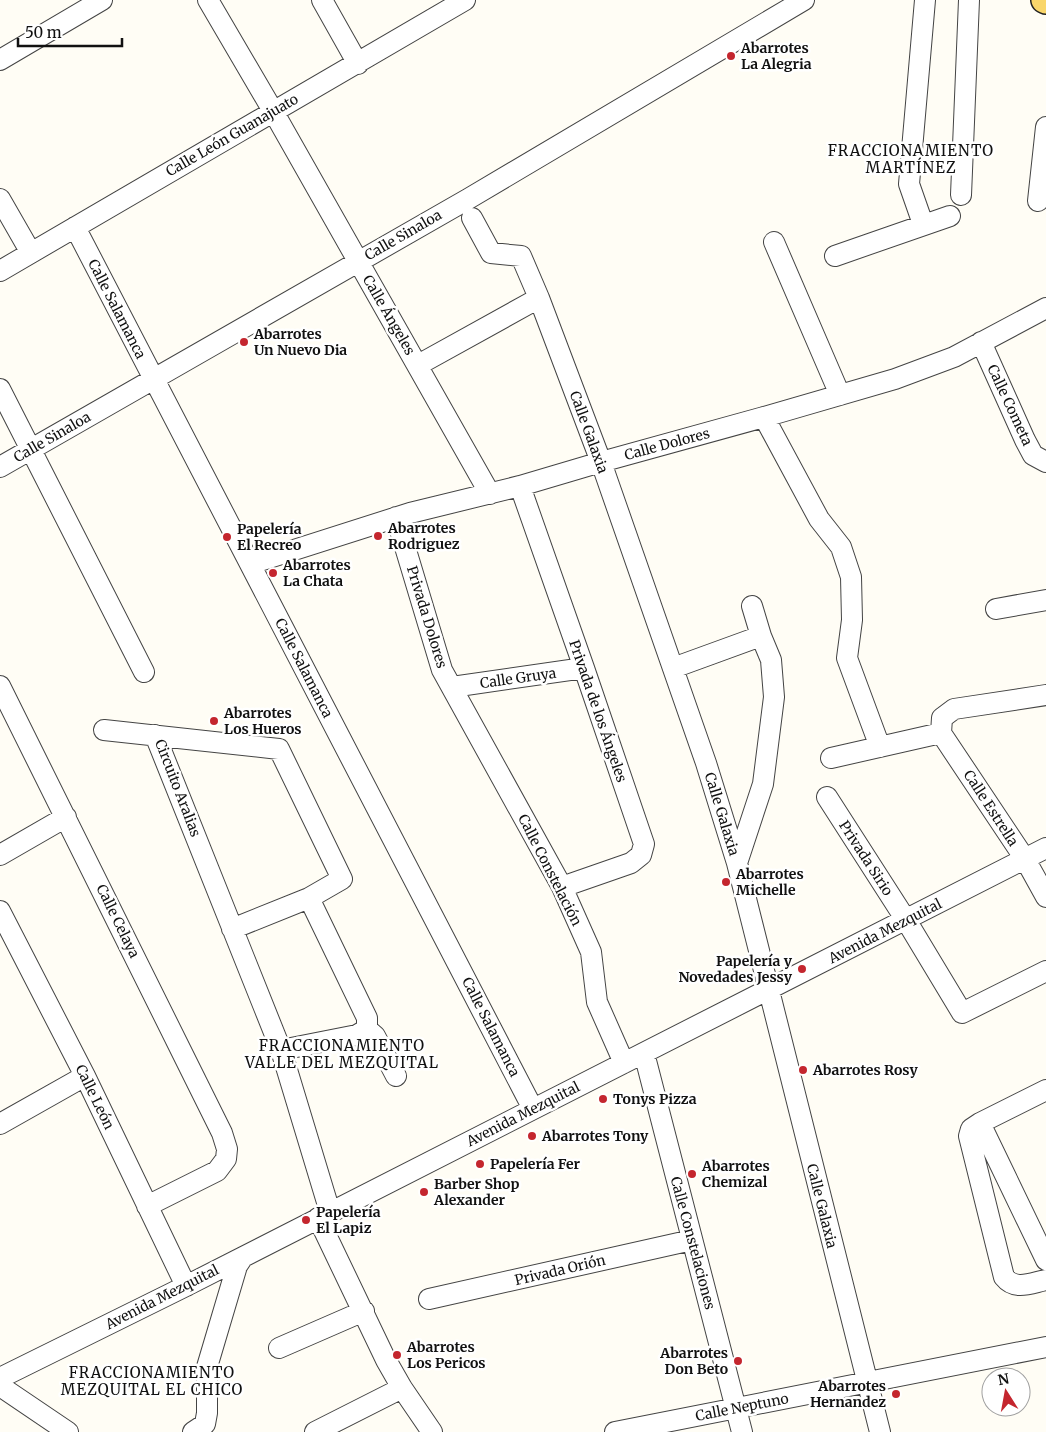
<svg xmlns="http://www.w3.org/2000/svg" width="1046" height="1432" font-family="Merriweather,serif">
	<style>
		.lines { fill: none; stroke-linecap: round; stroke-linejoin: round }
		.minor-casing { stroke: #444; stroke-width: 22 }
		.major-casing { stroke: #222; stroke-width: 28 }
		.minor { stroke: #fff; stroke-width: 20 }
		.major { stroke: #f9d66b; stroke-width: 25 }
		.poi-dot { fill: #c4262e; stroke: #fff; stroke-width: 2 }
		.labels { text-anchor: middle; stroke-width: 5; stroke-linejoin: round; paint-order: stroke }
		.poi-label { font-size: 14px; font-weight: bold; fill: #111; stroke: #fff; text-anchor: start }
		.street-label { font-size: 14px; fill: #111; stroke: #fff }
		.neighbourhood-label { font-size: 15px; letter-spacing: 1px; fill: #111; stroke: #fff }
	</style>
	<rect width="100%" height="100%" fill="#fffdf5"/>
	<g class="lines">
		<defs>
			<path id="minor" d="M208,0L273,111L490,494
				M322,0L358,64
				M0,60L102,0
				M961,195L969,0
				M0,199L31,253
				M1038,201L1046,127
				M472,218L491,253L521,256L539,298L601,462L706,763L737,863L880,1432
				M923,224L909,184L925,0
				M75,227L533,1109
				M774,242L840,395
				M835,256L950,216
				M0,271L465,0
				M981,342L1025,440L1033,455L1046,462
				M418,365L539,298
				M0,389L144,672
				M764,417L819,519L841,547L851,577L852,620L847,658L880,747
				M0,467L468,199L804,0
				M520,486L584,668L644,844L641,855L631,863L562,887
				M396,517L442,670L562,887L591,952L597,1002L624,1063
				M250,564L410,513L520,486L601,462L764,417L895,379L954,357L1046,308
				M996,609L1046,600
				M673,668L761,636
				M0,686L222,1133L227,1149L226,1159L217,1171L147,1206
				M452,687L584,668
				M1046,695L954,709L942,718L941,733L1025,859L1046,897
				M104,730L279,749L342,879L309,898L232,929
				M155,735L281,1050L330,1212
				M831,758L941,733
				M827,797L906,920L962,1013L1046,971
				M0,855L66,817
				M737,863L763,784L774,697L771,660L761,636L752,606
				M309,898L367,1018V1029
				M0,911L85,1076L186,1286
				M367,1029L375,1036L396,1076
				M281,1050L357,1035L367,1029
				M644,1053L742,1432
				M1046,1090L980,1123L971,1129L969,1136L1004,1277C1015,1291 1031,1283 1046,1280
				M980,1123L1046,1260
				M0,1124L85,1076
				M318,1218L386,1360L402,1388L432,1432
				M429,1299L692,1240
				M279,1348L364,1311
				M0,1378L186,1286L1046,848
				M0,1386L68,1432
				M193,1432L205,1424L207,1413V1367L237,1266L243,1257
				M315,1432L402,1388
				M615,1432L1046,1347"/>
			<path id="major" d="M1044,0L1046,1"/>
		</defs>
		<!-- minor casing -->
		<use href="#minor" class="minor-casing"/>
		<!-- major casing -->
		<use href="#major" class="major-casing"/>
		<!-- minor -->
		<use href="#minor" class="minor"/>
		<!-- major -->
		<use href="#major" class="major"/>
	</g>
	<!-- markers -->
	<g class="poi-dot">
		<circle cx="731" cy="56" r="5"/>
		<circle cx="244" cy="342" r="5"/>
		<circle cx="378" cy="536" r="5"/>
		<circle cx="227" cy="537" r="5"/>
		<circle cx="273" cy="573" r="5"/>
		<circle cx="214" cy="721" r="5"/>
		<circle cx="726" cy="882" r="5"/>
		<circle cx="802" cy="969" r="5"/>
		<circle cx="803" cy="1070" r="5"/>
		<circle cx="603" cy="1099" r="5"/>
		<circle cx="532" cy="1136" r="5"/>
		<circle cx="480" cy="1164" r="5"/>
		<circle cx="692" cy="1174" r="5"/>
		<circle cx="424" cy="1192" r="5"/>
		<circle cx="306" cy="1220" r="5"/>
		<circle cx="397" cy="1355" r="5"/>
		<circle cx="738" cy="1361" r="5"/>
		<circle cx="896" cy="1394" r="5"/>
	</g>
	<g class="labels">
		<!-- poi labels -->
		<g class="poi-label">
			<text x="741" y="53">Abarrotes<tspan x="741" dy="16">La Alegria</tspan></text>
			<text x="254" y="339">Abarrotes<tspan x="254" dy="16">Un Nuevo Dia</tspan></text>
			<text x="388" y="533">Abarrotes<tspan x="388" dy="16">Rodriguez</tspan></text>
			<text x="237" y="534">Papelería<tspan x="237" dy="16">El Recreo</tspan></text>
			<text x="283" y="570">Abarrotes<tspan x="283" dy="16">La Chata</tspan></text>
			<text x="224" y="718">Abarrotes<tspan x="224" dy="16">Los Hueros</tspan></text>
			<text x="736" y="879">Abarrotes<tspan x="736" dy="16">Michelle</tspan></text>
			<text x="792" y="966" text-anchor="end">Papelería y<tspan x="792" dy="16">Novedades Jessy</tspan></text>
			<text x="813" y="1075">Abarrotes Rosy</text>
			<text x="613" y="1104">Tonys Pizza</text>
			<text x="542" y="1141">Abarrotes Tony</text>
			<text x="490" y="1169">Papelería Fer</text>
			<text x="702" y="1171">Abarrotes<tspan x="702" dy="16">Chemizal</tspan></text>
			<text x="434" y="1189">Barber Shop<tspan x="434" dy="16">Alexander</tspan></text>
			<text x="316" y="1217">Papelería<tspan x="316" dy="16">El Lapiz</tspan></text>
			<text x="407" y="1352">Abarrotes<tspan x="407" dy="16">Los Pericos</tspan></text>
			<text x="728" y="1358" text-anchor="end">Abarrotes<tspan x="728" dy="16">Don Beto</tspan></text>
			<text x="886" y="1391" text-anchor="end">Abarrotes<tspan x="886" dy="16">Hernandez</tspan></text>
		</g>
		<!-- street labels -->
		<g class="street-label">
			<text transform="translate(232 135) rotate(-30)" y="5">Calle León Guanajuato</text>
			<text transform="translate(403 235) rotate(-30)" y="5">Calle Sinaloa</text>
			<text transform="translate(117 309) rotate(63)" y="5">Calle Salamanca</text>
			<text transform="translate(389 315) rotate(60)" y="5">Calle Ángeles</text>
			<text transform="translate(1010 405) rotate(65)" y="5">Calle Cometa</text>
			<text transform="translate(589 432) rotate(70)" y="5">Calle Galaxia</text>
			<text transform="translate(52 437) rotate(-30)" y="5">Calle Sinaloa</text>
			<text transform="translate(667 444) rotate(-15)" y="5">Calle Dolores</text>
			<text transform="translate(427 617) rotate(73)" y="5">Privada Dolores</text>
			<text transform="translate(304 668) rotate(63)" y="5">Calle Salamanca</text>
			<text transform="translate(518 678) rotate(-8)" y="5">Calle Gruya</text>
			<text transform="translate(598 711) rotate(71)" y="5">Privada de los Ángeles</text>
			<text transform="translate(178 788) rotate(69)" y="5">Circuito Aralias</text>
			<text transform="translate(991 808) rotate(57)" y="5">Calle Estrella</text>
			<text transform="translate(722 814) rotate(73)" y="5">Calle Galaxia</text>
			<text transform="translate(866 858) rotate(57)" y="5">Privada Sirio</text>
			<text transform="translate(550 870) rotate(63)" y="5">Calle Constelación</text>
			<text transform="translate(118 921) rotate(64)" y="5">Calle Celaya</text>
			<text transform="translate(885 931) rotate(-27)" y="5">Avenida Mezquital</text>
			<text transform="translate(491 1027) rotate(63)" y="5">Calle Salamanca</text>
			<text transform="translate(95 1097) rotate(64)" y="5">Calle León</text>
			<text transform="translate(523 1114) rotate(-27)" y="5">Avenida Mezquital</text>
			<text transform="translate(822 1206) rotate(76)" y="5">Calle Galaxia</text>
			<text transform="translate(693 1243) rotate(75)" y="5">Calle Constelaciones</text>
			<text transform="translate(560 1270) rotate(-13)" y="5">Privada Orión</text>
			<text transform="translate(162 1297) rotate(-27)" y="5">Avenida Mezquital</text>
			<text transform="translate(742 1407) rotate(-11)" y="5">Calle Neptuno</text>
		</g>
		<!-- neighbourhood labels -->
		<g class="neighbourhood-label">
			<text x="911" y="156">FRACCIONAMIENTO<tspan x="911" dy="17">MARTÍNEZ</tspan></text>
			<text x="342" y="1051">FRACCIONAMIENTO<tspan x="342" dy="17">VALLE DEL MEZQUITAL</tspan></text>
			<text x="152" y="1378">FRACCIONAMIENTO<tspan x="152" dy="17">MEZQUITAL EL CHICO</tspan></text>
		</g>
	</g>
	<!-- north arrow -->
	<g transform="translate(1006 1392) rotate(349)"><circle r="24" fill="#ffffff" stroke="#a0a0a0"/>
	<path d="M0-4L9 19L0 12L-9 19Z" fill="#c4262e"/>
	<text y="-8" font-size="14" font-weight="bold" text-anchor="middle" fill="#111111">N</text>
	</g>
	<!-- scale -->
	<path d="M18 38v8h104v-8" fill="none" stroke="#111111" stroke-width="2.5"/>
	<text x="25" y="38" font-size="15" fill="#111111" stroke="#ffffff" stroke-width="4" paint-order="stroke">50 m</text>
</svg>
